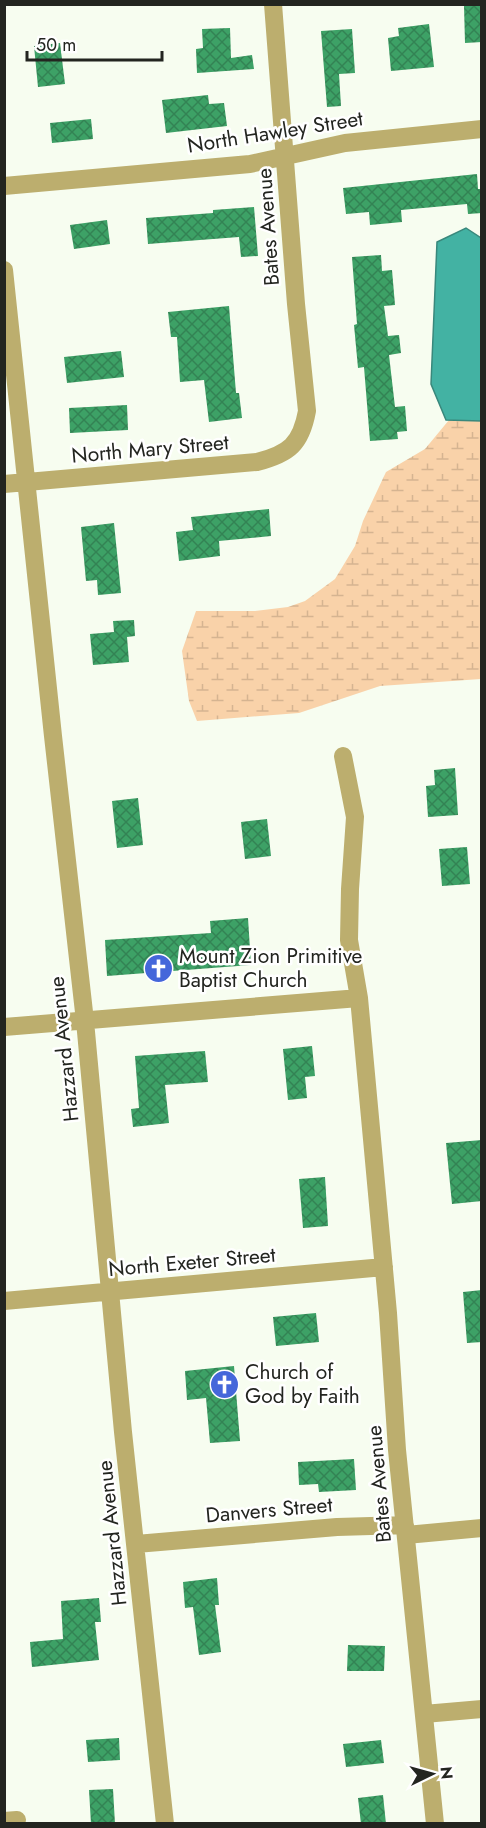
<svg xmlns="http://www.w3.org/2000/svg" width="486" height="1828" font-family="Jost,sans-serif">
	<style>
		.wetland { fill: url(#wetland-marsh) }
		.water { fill: #43b2a3; stroke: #39887c; stroke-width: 1.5 }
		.building { fill: url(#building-cross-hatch) }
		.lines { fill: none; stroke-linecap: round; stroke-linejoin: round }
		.minor { stroke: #bcae6e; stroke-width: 18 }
		.labels { text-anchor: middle; stroke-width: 5; stroke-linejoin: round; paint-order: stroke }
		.street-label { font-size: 21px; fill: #232520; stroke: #fff }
		.poi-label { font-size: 21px; fill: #232520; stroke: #fff; text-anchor: start }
	</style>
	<defs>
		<pattern id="wetland-marsh" width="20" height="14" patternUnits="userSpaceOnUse" patternTransform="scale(1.5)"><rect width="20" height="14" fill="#f9d2a9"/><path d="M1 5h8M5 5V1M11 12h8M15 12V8" fill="none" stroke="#d5b491"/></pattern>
		<pattern id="building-cross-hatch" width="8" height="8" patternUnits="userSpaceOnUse" patternTransform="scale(1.5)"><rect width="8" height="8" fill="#3da166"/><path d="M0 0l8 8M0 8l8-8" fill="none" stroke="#338354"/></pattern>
	</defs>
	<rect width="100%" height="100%" fill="#f7fdf0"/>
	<!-- wetland -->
	<path class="wetland" d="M449,420L481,421V679L380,686L299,713L197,721L189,701L182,651L196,611H255L288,607L305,601L335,579L355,546L363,521L386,472L425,449Z"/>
	<!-- water -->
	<path class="water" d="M466,228L481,238V421L446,420L431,384L437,242Z"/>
	<!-- building -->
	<path class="building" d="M482,5V42L465,43L464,6Z
		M429,24L434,67L391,71L388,38L399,36L398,28Z
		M230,28L231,58L252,55L254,69L197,73L196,49L203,48L202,29Z
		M352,29L355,73L339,74L341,106L327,107L321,31Z
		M60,43L65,84L38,87L34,46Z
		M208,95L209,104L224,103L227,126L166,133L162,100Z
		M91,119L93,139L52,143L50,123Z
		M477,174L478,189H482V213L468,214L467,204L401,210L402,222L370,225L369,212L346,214L343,188Z
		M254,207L258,256L241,257L239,237L148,244L146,218L213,213V210Z
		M107,220L110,244L74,249L70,225Z
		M381,255L382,271L392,270L395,305L384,306L388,336L399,335L401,353L389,355L395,407L405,406L407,431L397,432L398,439L370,441L364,367L358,368L354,325L357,324L352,257Z
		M229,306L236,393H239L242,418L209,422L204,380L180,382L177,337H171L168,312Z
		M121,351L124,377L67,383L64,357Z
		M127,405L128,430L70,433L69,408Z
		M269,509L271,536L219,541L220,556L179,561L176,532L193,530L191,517Z
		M114,523L121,593L98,595L97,580L86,581L81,527Z
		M134,620L135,636L127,637L129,662L93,665L90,634L114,632L113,621Z
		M455,768L458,815L428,817L426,786L435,785L434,770Z
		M138,798L143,845L117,848L112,801Z
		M267,819L271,856L245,859L241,822Z
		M467,847L470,884L442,886L439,849Z
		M248,918L251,965L107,976L105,940L211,933L210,921Z
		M312,1046L315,1076L305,1077L307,1098L288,1100L283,1049Z
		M205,1051L208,1082L165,1085L169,1123L133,1127L131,1109L139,1108L135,1056Z
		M482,1140V1201L452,1204L446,1143Z
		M325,1177L328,1226L303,1228L299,1179Z
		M482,1290V1342L467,1343L463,1292Z
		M316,1313L319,1342L276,1346L273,1317Z
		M234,1366L240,1441L210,1443L206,1398L187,1400L185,1371Z
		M354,1459L356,1490L319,1492L318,1484L299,1485L298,1462Z
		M217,1578L219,1605H215L221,1652L199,1655L193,1607L185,1608L183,1582Z
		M99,1598L101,1622H95L99,1660L32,1667L30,1642L63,1639L61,1601Z
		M348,1645L385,1646L384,1671H347Z
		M119,1738L120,1760L88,1762L86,1740Z
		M381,1740L384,1763L346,1767L343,1744Z
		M113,1789L115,1824H91L89,1790Z
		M383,1795L386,1824H361L358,1798Z"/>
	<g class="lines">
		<!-- minor -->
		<path class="minor" d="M4,186L250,164L345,143L482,129
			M4,270L53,736L85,1021L123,1432L165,1824
			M4,484L257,462C289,454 301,444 307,411L296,304L273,4
			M343,756L355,817L350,889L349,940L359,998L388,1313L397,1450L435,1824
			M4,1027L359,998
			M4,1301L384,1267
			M406,1535L482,1528
			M136,1544L337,1527L405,1525
			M424,1714L482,1709
			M4,1821L17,1820"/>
	</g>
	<!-- icons -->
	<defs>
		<symbol id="church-disc" viewBox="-11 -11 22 22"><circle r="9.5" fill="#4567da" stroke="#fff"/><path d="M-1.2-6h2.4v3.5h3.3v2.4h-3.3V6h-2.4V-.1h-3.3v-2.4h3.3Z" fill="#fff"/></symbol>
	</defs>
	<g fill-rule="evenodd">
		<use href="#church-disc" x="142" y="952" width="33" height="33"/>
		<use href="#church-disc" x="208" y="1368" width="33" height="33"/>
	</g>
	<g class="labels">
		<!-- street labels -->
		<g class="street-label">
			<text transform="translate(275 132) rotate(-9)" y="7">North Hawley Street</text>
			<text transform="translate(268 227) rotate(-94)" y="7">Bates Avenue</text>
			<text transform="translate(150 449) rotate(-5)" y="7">North Mary Street</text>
			<text transform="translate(64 1049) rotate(-96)" y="7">Hazzard Avenue</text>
			<text transform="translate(192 1262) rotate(-5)" y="7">North Exeter Street</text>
			<text transform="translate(379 1484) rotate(-95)" y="7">Bates Avenue</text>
			<text transform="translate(269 1510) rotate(-5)" y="7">Danvers Street</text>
			<text transform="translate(112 1533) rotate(-96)" y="7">Hazzard Avenue</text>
		</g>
		<!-- poi labels -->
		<g class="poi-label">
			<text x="179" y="963">Mount Zion Primitive<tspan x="179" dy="24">Baptist Church</tspan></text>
			<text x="245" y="1379">Church of<tspan x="245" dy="24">God by Faith</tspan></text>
		</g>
	</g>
	<!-- border -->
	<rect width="486" height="1828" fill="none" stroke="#232520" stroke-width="12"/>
	<!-- north arrow -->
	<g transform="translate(432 1774) rotate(85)" stroke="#ffffff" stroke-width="4.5" paint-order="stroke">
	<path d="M0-4.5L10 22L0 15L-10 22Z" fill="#232520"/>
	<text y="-9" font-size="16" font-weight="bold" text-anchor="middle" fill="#232520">N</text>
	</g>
	<!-- scale -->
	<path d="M27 51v9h135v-9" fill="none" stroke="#232520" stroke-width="3"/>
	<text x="36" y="51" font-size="18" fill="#232520" stroke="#ffffff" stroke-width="4.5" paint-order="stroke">50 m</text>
</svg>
